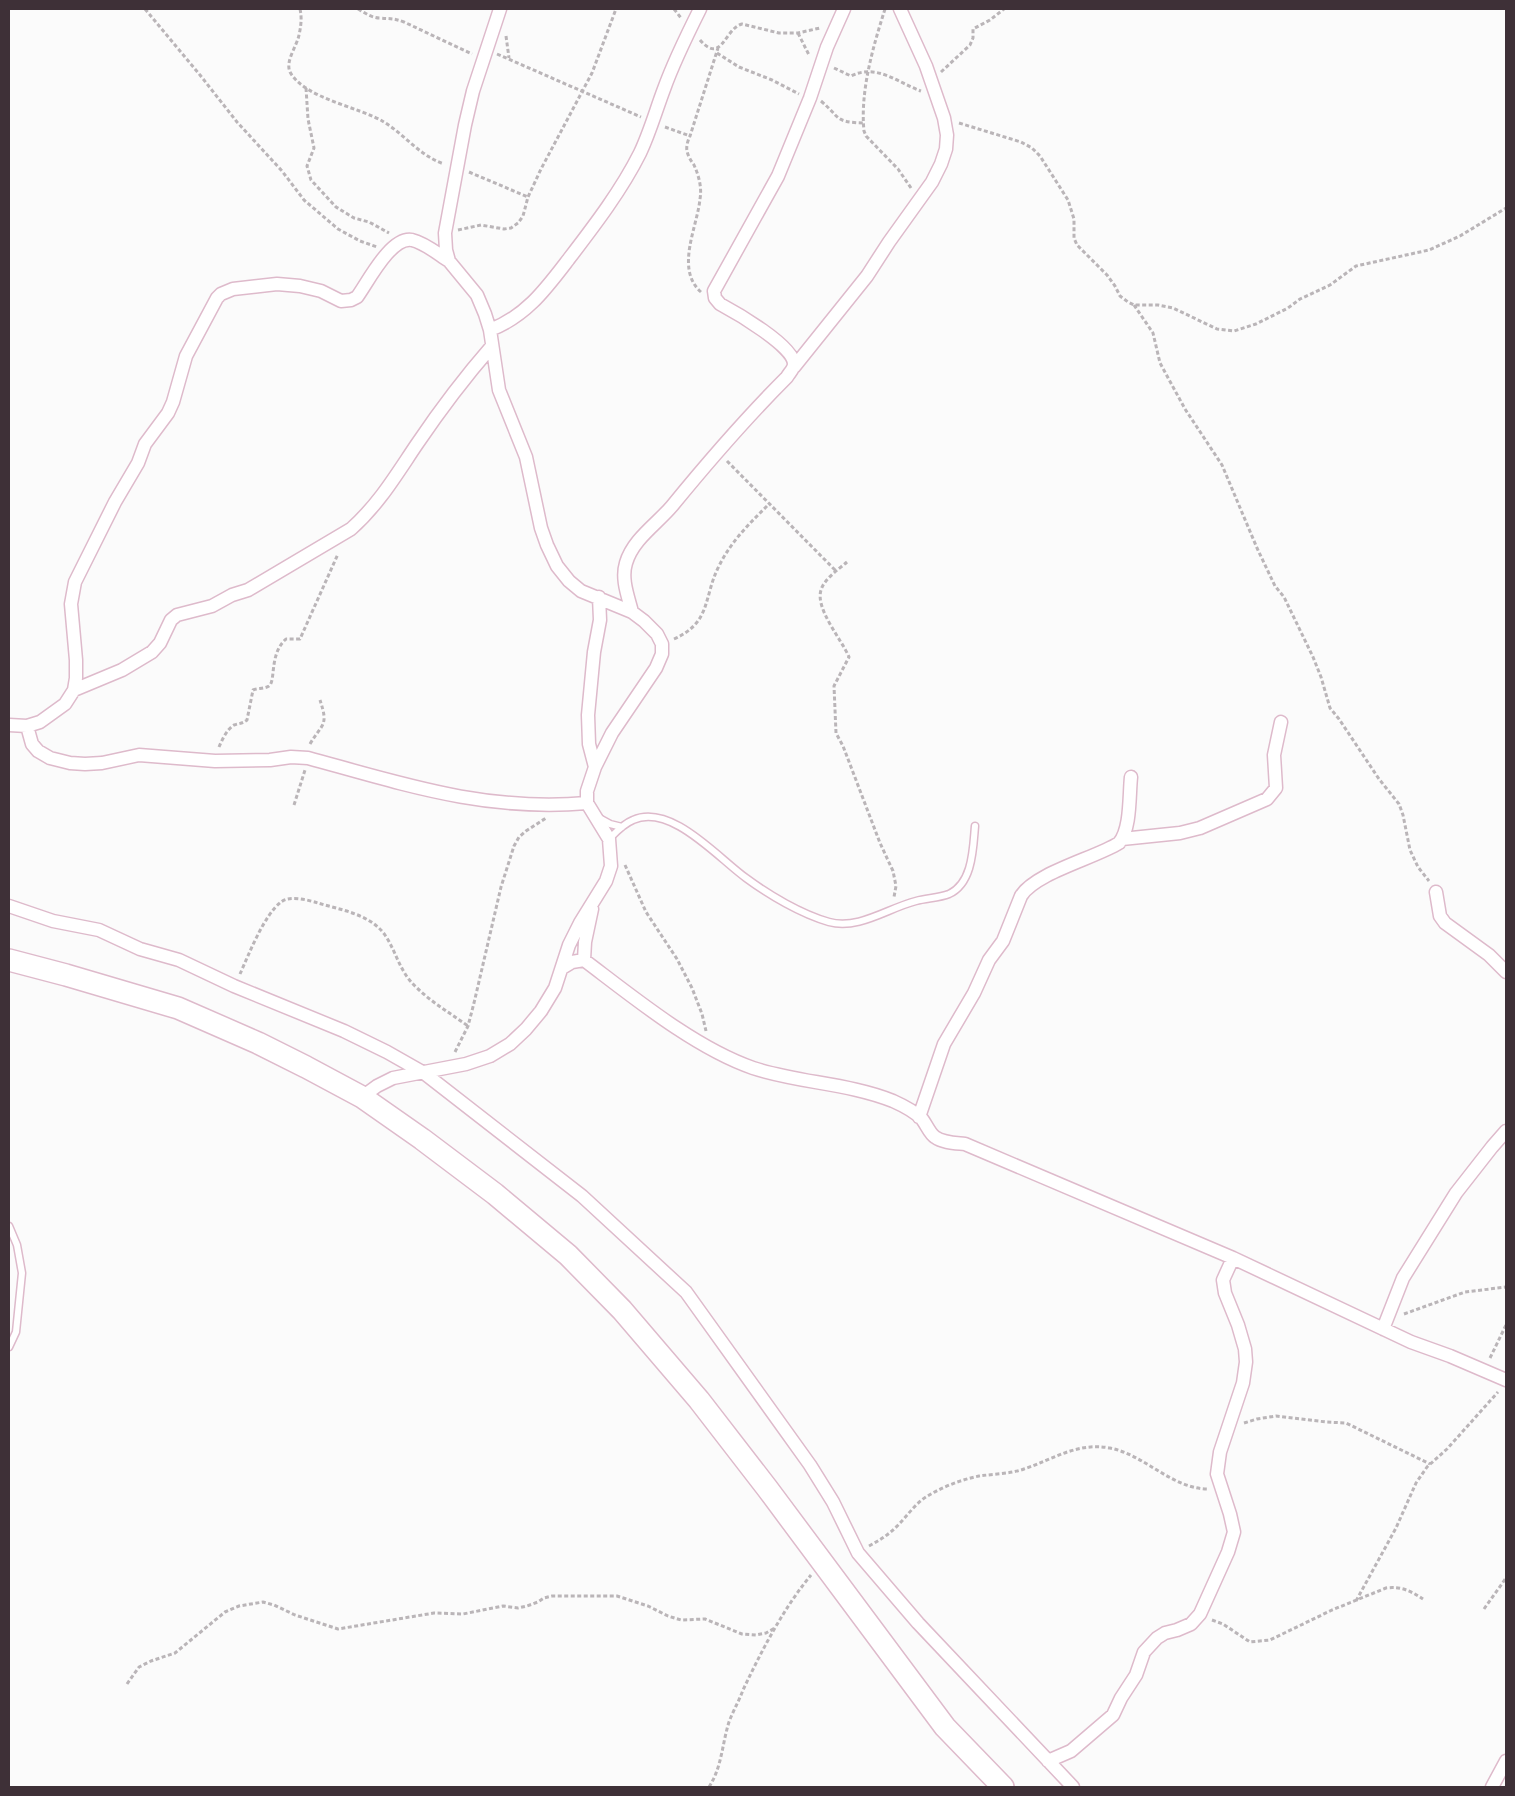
<svg xmlns="http://www.w3.org/2000/svg" width="1515" height="1796" font-family="'Public Sans',sans-serif">
	<style>
		.lines { fill: none; stroke-linecap: round; stroke-linejoin: round }
		.service-casing { stroke: #debacb; stroke-width: 9 }
		.minor-casing { stroke: #debacb; stroke-width: 15 }
		.trunk-casing { stroke: #debacb; stroke-width: 24 }
		.path { stroke: #bab5b8; stroke-width: 3; stroke-dasharray: 4 2.5; stroke-linecap: butt }
		.service { stroke: #fff; stroke-width: 6 }
		.minor { stroke: #fff; stroke-width: 12 }
		.trunk { stroke: #fff; stroke-width: 21 }
	</style>
	<rect width="100%" height="100%" fill="#fbfbfb"/>
	<g class="lines">
		<defs>
			<path id="service" d="M599,818L610,824L622,827
				M609,839C616,832 623,824 633,820C671,803 718,858 746,878C769,895 801,914 829,922C859,930 888,908 916,901C927,898 939,898 949,894C973,883 973,848 975,826
				M9,1226L17,1245L22,1273L16,1332L9,1347"/>
			<path id="minor" d="M490,330C526,316 545,290 568,260C594,226 621,191 640,153C650,132 656,110 664,89C674,61 687,35 700,9
				M794,367L867,276L889,242L932,182L941,164L946,149L947,135L944,118L926,66L900,9
				M632,612C628,596 621,579 626,563C633,539 657,524 672,506C708,462 746,418 787,377C789,373 794,369 794,364C794,346 735,312 720,304L715,298L714,291L778,176L810,98L827,47L844,9
				M74,690L122,670L152,652L160,643L171,620L177,615L212,606L232,595L248,590L351,529C379,504 396,475 417,444C440,410 465,377 492,346
				M9,725L27,726L40,722L65,704L74,690L76,678V660L71,604L75,582L115,502L138,463L145,444L168,413L173,402L186,356L217,298L221,294L233,289L277,284L300,286L321,291L341,301L351,300L357,297C368,282 391,236 412,240C425,243 438,254 449,261
				M27,726L32,744L38,751L50,758L70,763L85,764L102,763L139,755L215,761L270,760L291,757L308,758C403,784 486,812 587,803
				M595,767L589,744L588,715L594,652L600,620L599,597
				M1122,839L1180,833L1200,828L1267,799L1276,788L1274,755L1281,722
				M1436,892L1440,916L1445,923L1489,955L1506,972
				M9,906L53,921L99,930L140,949L179,960L234,986L344,1031L387,1052L424,1073L582,1196L686,1292L810,1465L833,1502L858,1553L918,1623L1073,1787
				M584,960C633,997 695,1048 753,1068C799,1083 848,1083 893,1101C902,1105 915,1112 922,1119C926,1124 930,1134 935,1137C943,1143 956,1143 965,1144L1233,1258L1411,1342L1450,1356L1506,1380
				M562,968L572,962L584,960L585,942L592,909
				M362,1097L377,1086L393,1078L466,1064L490,1056L510,1044L526,1029L541,1011L555,988L569,945L580,923L606,881L611,866L609,839L587,803V791L595,767L612,733L656,668L662,654V644L657,634L644,621L632,612L581,591L569,581L557,566L547,545L541,528L526,457L499,390L490,330L485,314L477,295L449,261L446,250L445,233L465,125L473,91L500,9
				M919,1117L944,1044L974,993L989,960L1003,941L1021,896C1035,873 1095,858 1119,843C1131,829 1129,796 1131,777
				M1383,1329L1403,1278L1456,1193L1492,1147L1506,1131
				M1048,1761L1071,1751L1113,1715L1121,1698L1136,1675L1144,1652L1157,1638L1165,1633L1177,1630L1191,1624L1200,1614L1228,1552L1234,1532L1230,1514L1217,1474L1220,1452L1243,1383L1246,1362L1245,1349L1238,1325L1225,1293L1223,1280L1233,1258
				M1492,1787L1506,1761"/>
			<path id="trunk" d="M9,960L66,975L178,1008L258,1043L306,1067L362,1097L422,1139L495,1194L568,1255L622,1310L699,1400L767,1488L945,1727L1003,1787"/>
		</defs>
		<!-- service casing -->
		<use href="#service" class="service-casing"/>
		<!-- minor casing -->
		<use href="#minor" class="minor-casing"/>
		<!-- trunk casing -->
		<use href="#trunk" class="trunk-casing"/>
		<!-- path -->
		<path class="path" d="M145,9L200,75L237,122L282,171L304,200L338,229L360,241L377,247
			M300,9C302,18 301,26 299,35C297,46 285,61 290,72C305,99 360,107 384,122C405,135 420,156 444,164
			M358,9C365,13 372,18 380,18C391,19 393,18 404,22L472,54
			M674,9L681,18
			M885,9C873,47 860,91 864,131L866,136L898,169L911,188
			M798,33L809,55
			M506,36L509,58
			M700,40C722,65 724,29 742,24L779,33H798L820,28
			M717,53L739,67L772,80L799,94
			M497,54L641,117
			M834,68L851,76C877,63 898,83 921,91
			M941,72L970,45L973,38V29L990,20L1004,9
			M306,88L308,119L314,148L307,166L311,180L336,207L354,218L369,222L389,233
			M821,101C841,118 834,122 863,123
			M959,123L1021,142L1032,148L1040,156L1068,200L1074,219V238L1077,245L1107,275L1115,286L1120,296L1128,302L1134,305H1158L1173,308L1217,329L1234,331L1256,324L1288,308L1300,299L1330,285L1356,266L1429,250L1460,236L1506,208
			M665,127L690,136
			M469,172L528,197
			M458,230L481,225L504,229L511,228L518,223L523,216L528,197L541,169L592,73L616,9
			M701,292C675,269 697,228 700,199C702,188 699,176 694,165C691,161 688,156 687,151C686,146 688,140 690,136L718,48
			M1134,305L1153,333L1160,363L1185,409L1222,465L1257,548L1275,586L1284,597L1313,657L1321,677L1330,708L1339,719L1379,779L1399,804L1403,815L1410,850L1418,867L1429,881
			M727,461L836,571
			M847,562C839,569 824,579 821,590C815,609 842,640 849,657L834,686L836,733L843,746L880,843L893,871L896,886L894,897
			M674,639C712,622 703,597 719,566C731,541 751,522 770,503
			M310,744C322,723 329,727 320,700
			M219,747C222,740 227,729 234,725C240,723 242,724 247,720L253,690C258,688 264,689 269,686C276,681 269,654 286,639H300L338,554
			M294,805L305,770
			M625,865L646,912L677,959L692,988L702,1014L706,1031
			M240,974C249,954 264,915 281,902C290,895 308,900 318,903C341,910 370,914 385,935C397,953 399,971 416,987C431,1002 450,1013 468,1026
			M455,1052L468,1026L474,1003L501,887L514,846L519,837L526,831L546,818
			M1404,1314L1465,1292L1506,1287
			M1490,1358L1506,1325
			M1244,1423L1257,1419L1276,1416L1326,1422L1346,1423L1430,1464
			M869,1546C880,1540 890,1534 899,1524C908,1515 915,1504 926,1497C942,1487 960,1480 979,1476C993,1474 1010,1474 1024,1469C1054,1459 1077,1442 1110,1448C1145,1455 1171,1488 1207,1489
			M1356,1601L1396,1528L1416,1483L1427,1467L1447,1449L1498,1392
			M1484,1609L1506,1578
			M1212,1620L1223,1624L1250,1642L1270,1640L1332,1610L1386,1588C1401,1586 1411,1591 1423,1599
			M127,1684L139,1667L151,1661L175,1653L225,1612L239,1606L263,1602L274,1605L295,1615L338,1629L434,1613L463,1614L503,1606L518,1608L527,1606L538,1602L544,1598L552,1596H617L648,1606L668,1616L681,1620L705,1619L742,1634L756,1635L766,1633L775,1628
			M709,1787C722,1767 722,1744 729,1722C733,1711 739,1701 743,1690C762,1650 783,1609 811,1575"/>
		<!-- service -->
		<use href="#service" class="service"/>
		<!-- minor -->
		<use href="#minor" class="minor"/>
		<!-- trunk -->
		<use href="#trunk" class="trunk"/>
	</g>
	<!-- border -->
	<rect width="1515" height="1796" fill="none" stroke="#3e3037" stroke-width="20"/>
</svg>
